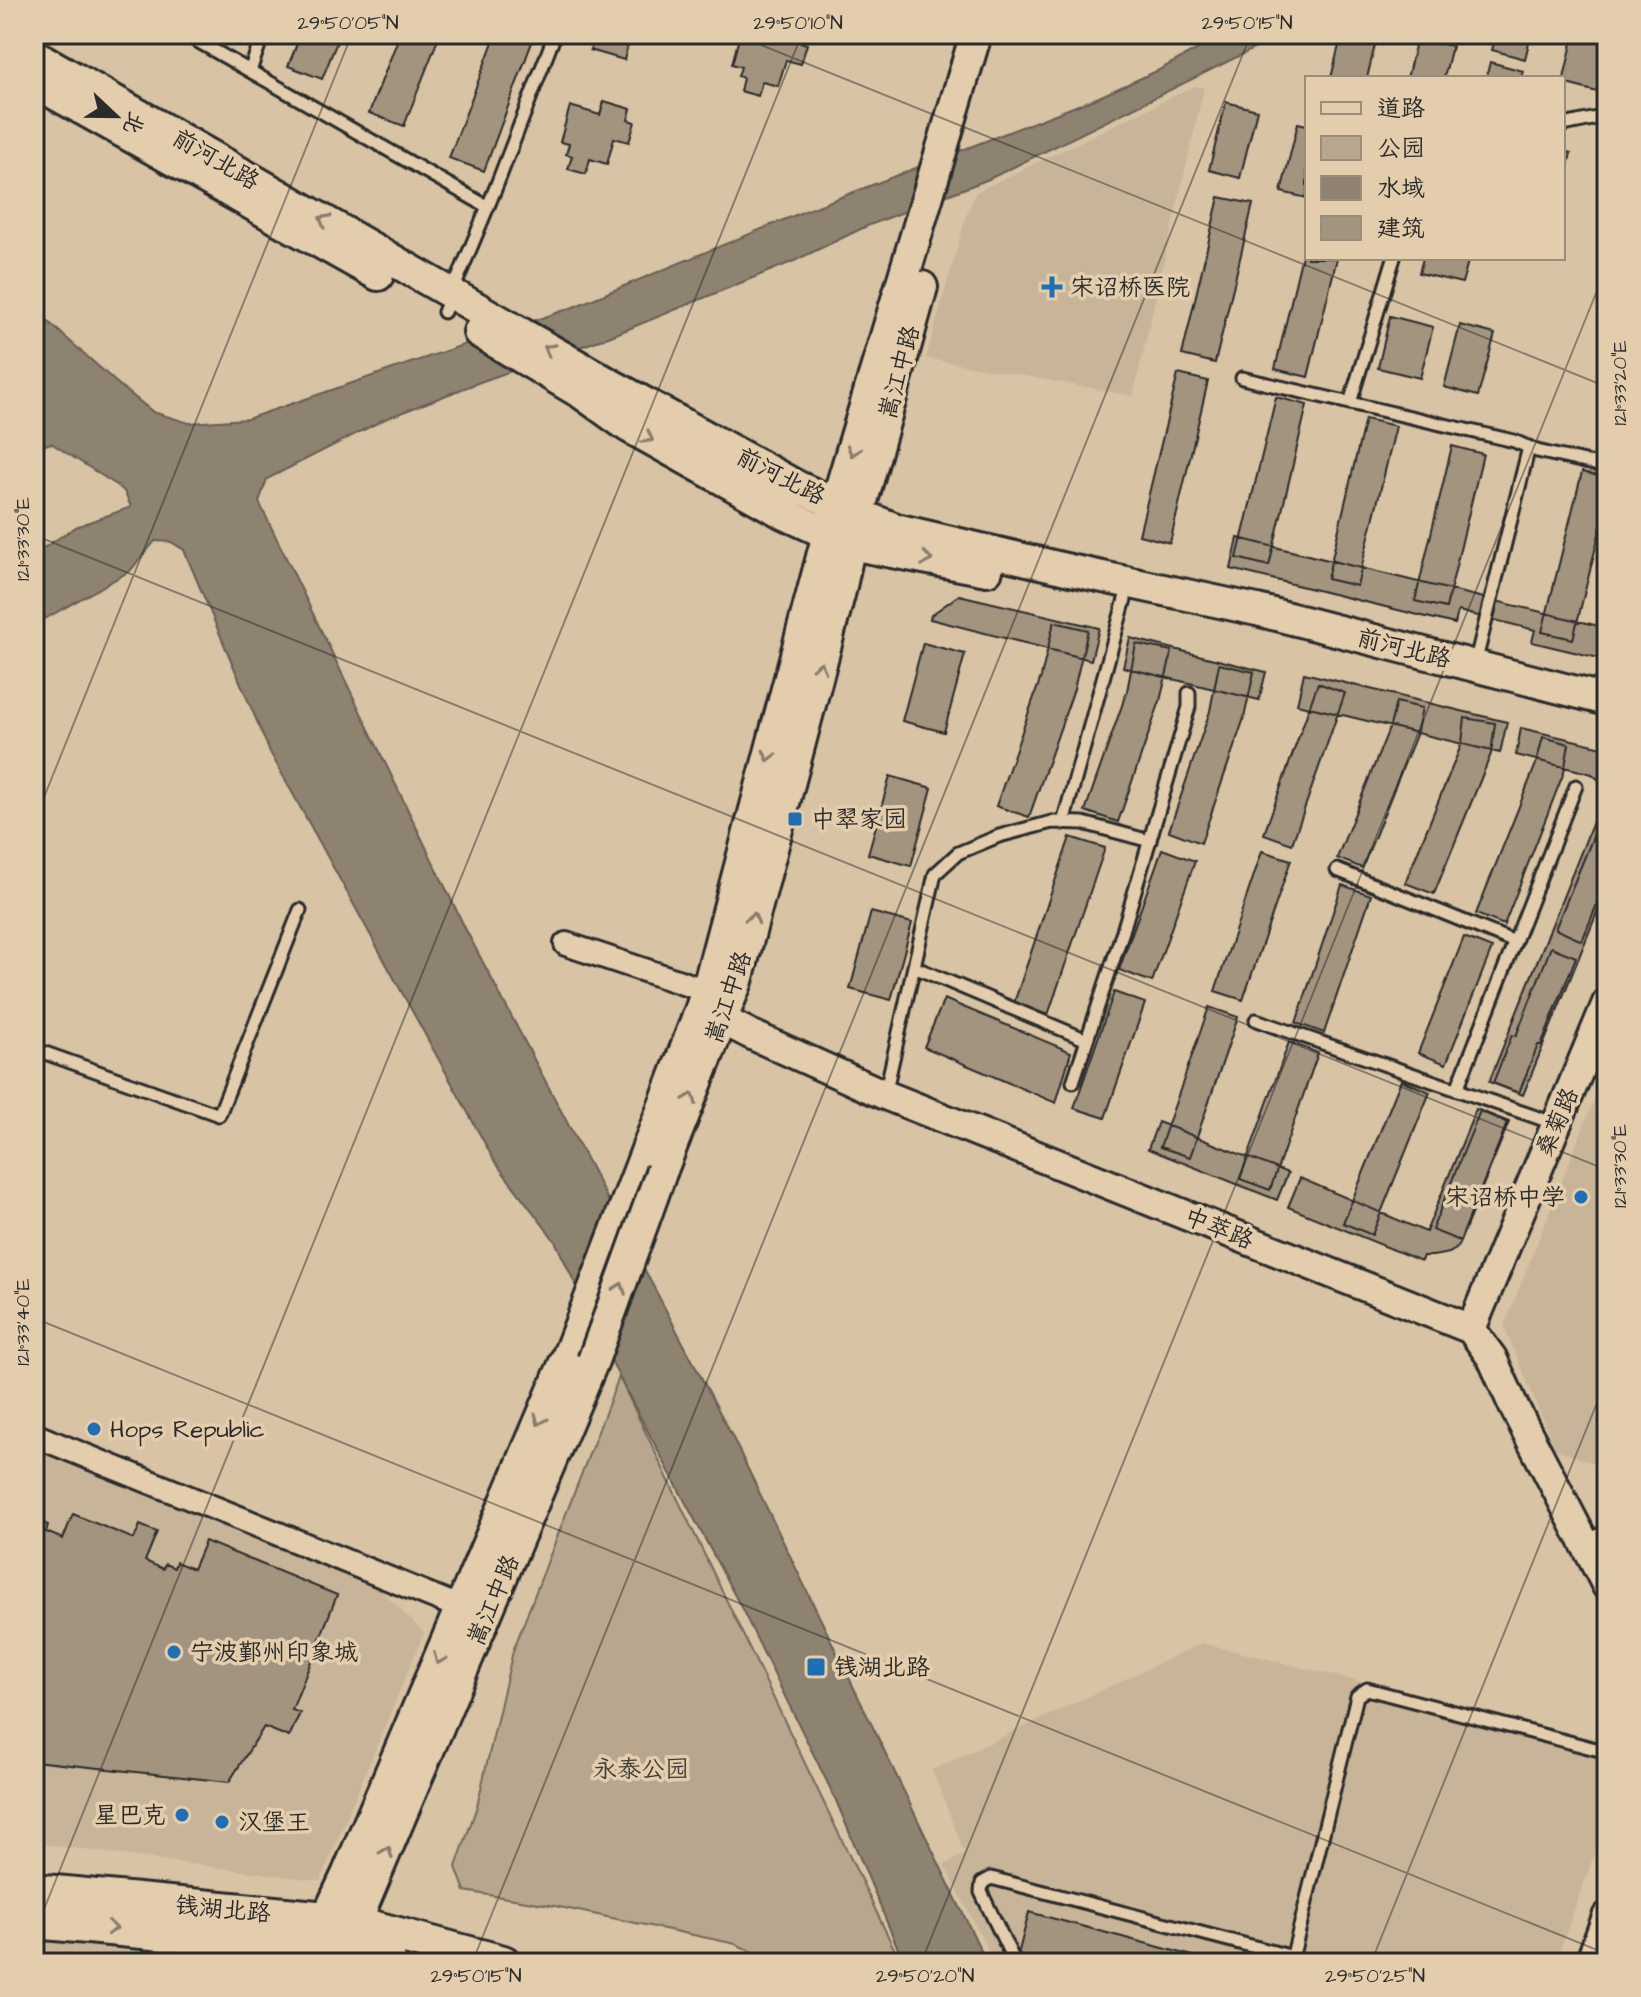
<svg xmlns="http://www.w3.org/2000/svg" width="1641" height="1997" font-family="'Architects Daughter','LXGW WenKai TC',sans-serif">
	<style>
		.built { fill: #c8b599 }
		.green { fill: #b8a78e; stroke: #72695c; stroke-width: 2 }
		.water { fill: #8e8271; stroke: #665f55; stroke-width: 2 }
		.building { fill: #a2947f; stroke: #2b2b2b; stroke-width: 2 }
		.lines { fill: none; stroke-linecap: round; stroke-linejoin: round }
		.service-casing { stroke: #2b2b2b; stroke-width: 17 }
		.minor-casing { stroke: #2b2b2b; stroke-width: 28 }
		.tertiary-casing { stroke: #2b2b2b; stroke-width: 34 }
		.secondary-casing { stroke: #2b2b2b; stroke-width: 36 }
		.primary-casing { stroke: #2b2b2b; stroke-width: 40 }
		.service { stroke: #e3cdac; stroke-width: 11 }
		.minor { stroke: #e3cdac; stroke-width: 22 }
		.tertiary { stroke: #e3cdac; stroke-width: 28 }
		.secondary { stroke: #e3cdac; stroke-width: 30 }
		.primary { stroke: #e3cdac; stroke-width: 34 }
		.secondary-bridge-casing { stroke: #2b2b2b; stroke-width: 36; stroke-linecap: butt }
		.secondary-bridge { stroke: #e3cdac; stroke-width: 30 }
		.oneway { stroke: #877c6c }
		.ticks { fill: none; stroke: #2b2b2b; stroke-width: 2; stroke-opacity: 0.45 }
		.poi-dot { fill: #1f6fb2; stroke: #e3cdac; stroke-width: 3 }
		.labels { text-anchor: middle; stroke-width: 7; stroke-linejoin: round; paint-order: stroke }
		.street-label { font-size: 24px; fill: #2b2b2b; stroke: #e3cdac }
		.poi-label { font-size: 24px; fill: #2b2b2b; stroke: #e3cdac; text-anchor: start }
		.park-label { font-size: 24px; fill: #403e3a; stroke: #e3cdac }
		.neatline { fill: none; stroke: #2b2b2b; stroke-width: 3 }
		.ticks-label { font-size: 20px; text-anchor: middle; fill: #2b2b2b }
	</style>
	<rect width="100%" height="100%" fill="#d8c3a4"/>
	<filter id="ink" filterUnits="userSpaceOnUse"><feTurbulence type="fractalNoise" baseFrequency=".0125" numOctaves="2"/><feDisplacementMap in="SourceGraphic" scale="16" xChannelSelector="R" yChannelSelector="G"/><feConvolveMatrix kernelMatrix="1 2 1 2 8 2 1 2 1" color-interpolation-filters="sRGB"/></filter>
	<g filter="url(#ink)">
		<!-- built -->
		<path class="built" d="M1195,86L1204,88L1133,396L926,358L966,216L976,192Z
			M1607,1068V1468L1555,1449L1504,1326Z
			M34,1449L380,1589L424,1633L320,1881L34,1843Z
			M1202,1643L1607,1742V1819L1555,1963H995L944,1865L965,1854L932,1770Z
			M34,1940L225,1954L228,1963H34Z"/>
		<!-- green -->
		<path class="green" d="M619,1377L901,1963H775L736,1944L550,1905L465,1891L456,1867L477,1806L513,1651Z"/>
		<!-- water -->
		<path class="water" d="M1226,34H1284L989,179L867,226L794,261L611,336L480,382L385,419L267,479L259,502L466,930L731,1434L987,1963H904L835,1798L741,1607L619,1377L555,1241L495,1162L270,752L184,550L171,542L155,541L130,571L34,625V554L76,527L131,507L124,491L118,486L51,443L34,449V309L118,384L153,412L189,423L247,419L571,308L805,211L1099,97L1159,70Z"/>
		<!-- building -->
		<path class="building" d="M301,34H340L322,79L288,66Z
			M400,34H440L404,126L369,113Z
			M496,34H535L484,171L449,158Z
			M595,34H631L624,60L590,50Z
			M740,34H762L772,37V34H802L800,42L807,44L801,64L786,60L778,86L762,82L758,96L740,91L743,78L738,76L741,67L732,64Z
			M1496,34H1531L1525,59L1492,50Z
			M1574,34H1583L1607,40V68L1601,93L1563,83Z
			M1341,37L1375,45L1367,78H1331Z
			M1417,38L1452,46L1444,78H1407Z
			M1490,62L1523,71L1521,78H1486Z
			M604,101L631,109L628,120L635,122L629,142L614,138L607,164L590,159L586,174L568,169L572,156L566,154L569,144L560,142L570,106L600,115Z
			M1226,102L1257,110L1240,178L1209,170Z
			M1298,123L1307,125V198L1281,192Z
			M1563,151L1571,153L1563,188Z
			M1219,197L1253,204L1215,363L1182,355Z
			M1307,234V258H1337L1308,377L1275,369Z
			M1423,258H1469L1462,283L1419,273Z
			M1390,316L1433,327L1420,378L1378,368Z
			M1460,325L1495,334L1478,396L1444,387Z
			M1178,374L1208,381L1170,543L1139,535Z
			M1276,397L1307,405L1269,566L1237,558Z
			M1365,419L1396,426L1357,586L1327,579Z
			M1452,446L1483,454L1446,608L1415,601Z
			M1582,472L1607,478V502L1573,639L1542,632Z
			M1238,538L1607,628V660L1532,642L1535,630L1458,611L1455,624L1231,569Z
			M959,595L1099,628L1091,660L930,619L931,615Z
			M1054,622L1088,630L1074,689L1029,817L996,806L1041,677Z
			M1130,638L1266,672L1259,700L1123,667Z
			M923,643L965,654L944,732L902,721Z
			M1136,644L1172,651L1160,701L1118,822L1085,811L1127,691Z
			M1219,664L1254,672L1244,718L1201,843L1169,831L1210,711Z
			M1304,673L1507,722L1500,753L1297,704Z
			M1318,683L1345,693L1292,844L1264,834Z
			M1396,702L1422,708L1416,735L1362,868L1337,858L1390,726Z
			M1465,718L1495,723L1491,754L1434,894L1405,883L1462,743Z
			M1521,728L1607,748V888L1523,1095L1489,1082L1607,787L1592,774L1516,755Z
			M1543,737L1569,744L1564,772L1504,925L1476,914L1536,764Z
			M890,776L932,788L911,866L868,854Z
			M1607,803V880L1582,941L1555,929Z
			M1070,837L1105,848L1048,1015L1014,1003Z
			M1162,849L1195,861L1152,982L1119,970Z
			M1262,851L1291,860L1243,1000L1215,991Z
			M1342,885L1371,895L1324,1033L1296,1023Z
			M871,912L912,923L891,1000L850,989Z
			M1464,937L1492,948L1446,1064L1418,1053Z
			M1551,947L1576,957L1541,1045H1538L1519,1093L1493,1083L1512,1035L1516,1036Z
			M1114,992L1145,1003L1105,1118L1074,1108Z
			M944,999L1071,1052L1056,1103L924,1047Z
			M1209,1007L1238,1017L1190,1157L1160,1147Z
			M1289,1042L1318,1053L1270,1190L1240,1179Z
			M1401,1080L1430,1092L1372,1235L1343,1223Z
			M1476,1109L1509,1122L1459,1244L1456,1249L1449,1253L1433,1256H1423L1421,1261L1288,1207L1300,1178L1426,1232Z
			M1480,1111L1507,1123L1460,1241L1432,1230Z
			M1158,1122L1288,1173L1277,1200L1148,1149Z
			M73,1514L134,1539L140,1525L157,1532L145,1561L163,1569L165,1564L174,1568L176,1562L193,1569L205,1541L337,1595L292,1710L300,1713L289,1737L264,1727L229,1782L34,1761V1519L48,1525L46,1532L63,1539Z
			M1029,1912L1219,1963H1049L1018,1955Z"/>
		<g class="lines">
			<defs>
				<path id="service" d="M185,34L488,207
					M250,71L263,34
					M1563,125L1607,116
					M444,312L496,187L555,34
					M1242,378L1514,441L1537,451L1607,467
					M1350,403L1394,258
					M1475,664L1529,447
					M1063,823L1125,599
					M1337,870L1515,942
					M914,967L1087,1040
					M1256,1020L1556,1124
					M34,1049L219,1115L300,910
					M1073,1082L1123,931L1189,707V693
					M1457,1089L1576,786
					M885,1094L935,874L958,853L999,836L1052,822L1083,823L1150,841
					M1587,1542L1607,1530
					M1015,1963L981,1892L982,1883L991,1878L1293,1957
					M1291,1963L1357,1696L1367,1689L1607,1752"/>
				<path id="minor" d="M566,944L707,991
					M34,1435L474,1613"/>
				<path id="tertiary" d="M701,1012L723,1020L750,1034L885,1095L1471,1329L1492,1358L1514,1407L1607,1586
					M1471,1329L1607,1003
					M1590,1963L1607,1917"/>
				<path id="secondary" d="M34,55L608,383L798,487L860,515L896,529L1070,570L1257,610L1607,700
					M34,82L378,275
					M479,332L583,394L629,427L785,514L850,544L987,570
					M662,1170L737,981L840,591L850,544L922,287
					M317,1939L347,1875L571,1348L700,1011L707,991L836,504L976,34
					M346,1945L593,1361"/>
				<path id="primary" d="M34,1891L327,1919L357,1924L503,1963
					M34,1921L314,1947L343,1952L389,1963"/>
			</defs>
			<!-- service casing -->
			<use href="#service" class="service-casing"/>
			<!-- minor casing -->
			<use href="#minor" class="minor-casing"/>
			<!-- tertiary casing -->
			<use href="#tertiary" class="tertiary-casing"/>
			<!-- secondary casing -->
			<use href="#secondary" class="secondary-casing"/>
			<!-- primary casing -->
			<use href="#primary" class="primary-casing"/>
			<!-- service -->
			<use href="#service" class="service"/>
			<!-- minor -->
			<use href="#minor" class="minor"/>
			<!-- tertiary -->
			<use href="#tertiary" class="tertiary"/>
			<!-- secondary -->
			<use href="#secondary" class="secondary"/>
			<!-- primary -->
			<use href="#primary" class="primary"/>
			<defs>
				<path id="secondary-bridge" d="M593,1361L662,1170"/>
			</defs>
			<!-- secondary-bridge casing -->
			<use href="#secondary-bridge" class="secondary-bridge-casing"/>
			<!-- secondary-bridge -->
			<use href="#secondary-bridge" class="secondary-bridge"/>
		</g>
		<!-- one-way arrows -->
		<defs><path id="oneway-chevron" d="M-2-3.5L2.5 0L-2 3.5" fill="none" stroke-width="1.6" stroke-linecap="round" stroke-linejoin="round" transform="scale(2)"/></defs>
		<g class="oneway">
			<use href="#oneway-chevron" transform="translate(324 220) rotate(-150)"/>
			<use href="#oneway-chevron" transform="translate(549 349) rotate(-150)"/>
			<use href="#oneway-chevron" transform="translate(648 438) rotate(29)"/>
			<use href="#oneway-chevron" transform="translate(853 451) rotate(107)"/>
			<use href="#oneway-chevron" transform="translate(927 559) rotate(10)"/>
			<use href="#oneway-chevron" transform="translate(820 667) rotate(-75)"/>
			<use href="#oneway-chevron" transform="translate(769 756) rotate(105)"/>
			<use href="#oneway-chevron" transform="translate(753 918) rotate(-75)"/>
			<use href="#oneway-chevron" transform="translate(691 1098) rotate(-68)"/>
			<use href="#oneway-chevron" transform="translate(620 1288) rotate(-70)"/>
			<use href="#oneway-chevron" transform="translate(540 1420) rotate(113)"/>
			<use href="#oneway-chevron" transform="translate(439 1659) rotate(113)"/>
			<use href="#oneway-chevron" transform="translate(387 1852) rotate(-67)"/>
			<use href="#oneway-chevron" transform="translate(112 1928) rotate(5)"/>
		</g>
	</g>
	<!-- ticks -->
	<path class="ticks" d="M734,34L1607,387M34,535L1607,1170M34,822L352,34M34,1318L1607,1954M34,1934L802,34M472,1963L1251,34M921,1963L1607,266M1371,1963L1607,1378"/>
	<!-- markers -->
	<g class="poi-dot">
		<path d="M1048 275h8v8h8v8h-8v8h-8v-8h-8v-8h8z"/>
		<rect x="787" y="811" width="16" height="16" rx="4"/>
		<circle cx="1581" cy="1197" r="8"/>
		<circle cx="94" cy="1429" r="8"/>
		<circle cx="174" cy="1652" r="8"/>
		<rect x="806" y="1657" width="20" height="20" rx="4"/>
		<circle cx="182" cy="1815" r="8"/>
		<circle cx="222" cy="1822" r="8"/>
	</g>
	<g class="labels">
		<!-- street labels -->
		<g class="street-label">
			<text transform="translate(216 159) rotate(30)" y="8">前河北路</text>
			<text transform="translate(899 372) rotate(-75)" y="8">嵩江中路</text>
			<text transform="translate(781 476) rotate(27)" y="8">前河北路</text>
			<text transform="translate(1404 648) rotate(14)" y="8">前河北路</text>
			<text transform="translate(728 997) rotate(-71)" y="8">嵩江中路</text>
			<text transform="translate(1557 1122) rotate(-67)" y="8">桑菊路</text>
			<text transform="translate(1219 1228) rotate(22)" y="8">中萃路</text>
			<text transform="translate(493 1600) rotate(-67)" y="8">嵩江中路</text>
			<text transform="translate(223 1909) rotate(5)" y="8">钱湖北路</text>
		</g>
		<!-- poi labels -->
		<g class="poi-label">
			<text x="1070" y="295">宋诏桥医院</text>
			<text x="811" y="827">中翠家园</text>
			<text x="1565" y="1205" text-anchor="end">宋诏桥中学</text>
			<text x="110" y="1437">Hops Republic</text>
			<text x="190" y="1660">宁波鄞州印象城</text>
			<text x="834" y="1675">钱湖北路</text>
			<text x="166" y="1823" text-anchor="end">星巴克</text>
			<text x="238" y="1830">汉堡王</text>
		</g>
		<!-- park labels -->
		<g class="park-label">
			<text x="641" y="1777">永泰公园</text>
		</g>
	</g>
	<!-- margin -->
	<rect width="1641" height="1997" fill="none" stroke="#e3cdac" stroke-width="88"/>
	<!-- legend -->
	<rect x="1305" y="76" width="260" height="184" fill="#e3cdac" stroke="#998c78" stroke-width="2"/>
	<rect x="1321" y="102" width="40" height="12" fill="#e3cdac" stroke="#998c78" stroke-width="2"/>
	<text x="1377" y="116" font-size="24" fill="#2b2b2b">道路</text>
	<rect x="1321" y="136" width="40" height="24" fill="#b8a78e" stroke="#998c78" stroke-width="2"/>
	<text x="1377" y="156" font-size="24" fill="#2b2b2b">公园</text>
	<rect x="1321" y="176" width="40" height="24" fill="#8e8271" stroke="#998c78" stroke-width="2"/>
	<text x="1377" y="196" font-size="24" fill="#2b2b2b">水域</text>
	<rect x="1321" y="216" width="40" height="24" fill="#a2947f" stroke="#998c78" stroke-width="2"/>
	<text x="1377" y="236" font-size="24" fill="#2b2b2b">建筑</text>
	<!-- north arrow -->
	<g transform="translate(116 116) rotate(112)" stroke="#e3cdac" stroke-width="6" paint-order="stroke">
	<path d="M0-6L14 30L0 20L-14 30Z" fill="#2b2b2b"/>
	<text y="-12" font-size="22" font-weight="bold" text-anchor="middle" fill="#2b2b2b">北</text>
	</g>
	<rect x="44" y="44" width="1553" height="1909" class="neatline"/>
	<g class="ticks-label">
		<text x="348" y="29">29°50'05"N</text>
		<text x="798" y="29">29°50'10"N</text>
		<text x="1247" y="29">29°50'15"N</text>
		<text transform="translate(1619 383) rotate(-90)" y="7">121°33'20"E</text>
		<text transform="translate(22 539) rotate(-90)" y="7">121°33'30"E</text>
		<text transform="translate(1619 1166) rotate(-90)" y="7">121°33'30"E</text>
		<text transform="translate(22 1322) rotate(-90)" y="7">121°33'40"E</text>
		<text x="476" y="1982">29°50'15"N</text>
		<text x="925" y="1982">29°50'20"N</text>
		<text x="1375" y="1982">29°50'25"N</text>
	</g>
</svg>
